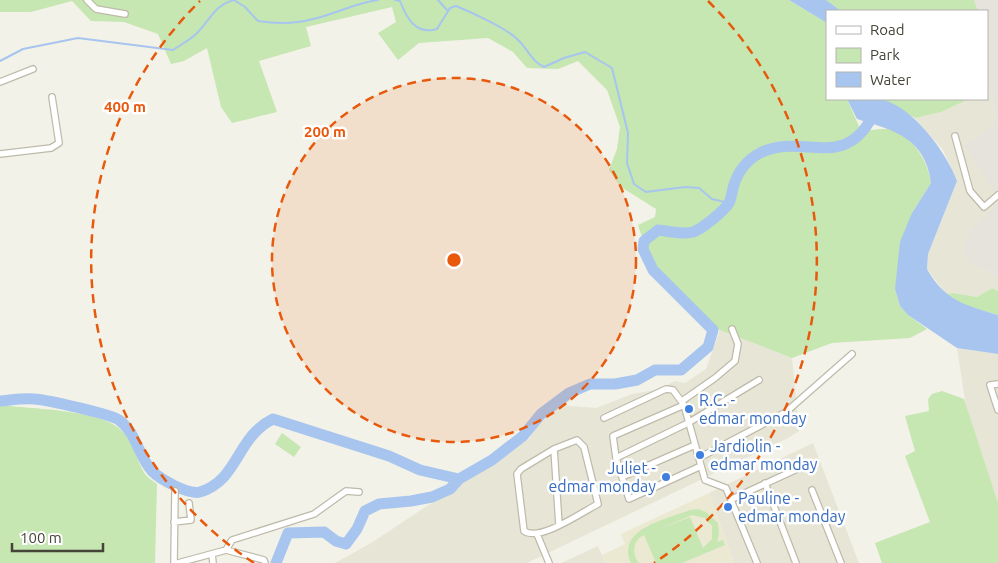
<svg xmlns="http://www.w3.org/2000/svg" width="998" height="563" font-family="Ubuntu,sans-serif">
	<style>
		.residential { fill: #e7e5d6 }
		.industrial { fill: #e6e3dc }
		.education { fill: #ece9d2 }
		.green { fill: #c6e6b2; fill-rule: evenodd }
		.water { fill: #a7c5ee }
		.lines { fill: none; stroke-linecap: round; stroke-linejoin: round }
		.stream { stroke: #a7c5ee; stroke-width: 2 }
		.river { stroke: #a7c5ee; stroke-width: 11 }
		.street-casing { stroke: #bebbab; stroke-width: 8 }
		.street { stroke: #fff; stroke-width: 5.5 }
		.ring { fill: none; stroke: #e8590c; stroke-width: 2.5; stroke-dasharray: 9 6 }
		.shop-dot { fill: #3f7fe0; stroke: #fff; stroke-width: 2 }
		.labels { text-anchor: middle; stroke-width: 5; stroke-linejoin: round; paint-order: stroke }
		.shop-label { font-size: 16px; fill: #366cbe; stroke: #fff; text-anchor: start }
		.centre { fill: #e8590c; stroke: #fff; stroke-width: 2.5 }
		.ring-label { font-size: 15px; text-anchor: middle; font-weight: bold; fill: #e8590c; stroke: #fff; stroke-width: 5; stroke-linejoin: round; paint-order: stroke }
	</style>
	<rect width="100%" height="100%" fill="#f3f2e8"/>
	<!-- residential -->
	<path class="residential" d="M987,91L993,100L996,118L992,127L998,202L969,232L974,266L990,272L998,279V291L992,288L977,297L953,293L946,294L927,269L928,254L957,181L943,150L915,118L941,112L969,99H987Z
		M720,330L792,358L799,431L788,438L527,563H335L371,543L530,438L538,422L557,405L596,408L632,394L660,389L675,381L685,383L706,369Z
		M957,348L998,354V503L966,407Z
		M813,443L859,563H734L709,493Z
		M598,546L605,563H561Z"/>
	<!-- industrial -->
	<path class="industrial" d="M974,0H998V190L995,192L964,146L992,127L996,118L993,100L987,91V11H978Z
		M998,202V279L990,272L974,266L962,250L969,232Z"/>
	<!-- education -->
	<path class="education" d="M709,493L734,563H605L602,555L625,544L621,534Z"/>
	<!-- green -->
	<path class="green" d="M0,0H789L827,23V99H847L861,131C870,131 883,127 892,130C914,137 928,162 931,183L912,213L895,289L900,306L908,315L927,329L910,338L832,343L792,358L720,330L700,318L653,270L638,225L655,217L656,209L621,187L609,170L617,149L620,127L607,90L578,61L558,69L527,68L513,52L488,38L419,43L398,60L378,33L396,22L392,7L306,27L311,46L259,61L277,112L232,123L221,107L207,48L184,61L171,64L158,34L124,22L91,21L72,1L31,12H0Z
		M826,0H974L978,11H841Z
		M880,99H969L941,112L915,118Z
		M992,288L998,291V315L960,304L946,294L953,293L977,297Z
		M942,391L964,399L998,503V563H882L875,543L930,522L905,456L915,451L905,416L929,411L928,399L932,394Z
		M0,405C29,409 100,409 121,430C134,442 136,460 145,474C148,478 153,481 157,484L155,563H0Z
		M282,433L301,447L294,457L275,444Z
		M698,509L706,512L718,523L719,534L717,542L723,540L725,545L682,563H656L644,535C633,540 631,554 639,563H631C615,529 667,519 690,510ZM692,515L705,518L712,526V539L703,548L690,517L655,531Z"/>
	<!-- water -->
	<path class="water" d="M789,0H826L841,11H827V23Z
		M847,99C857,99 868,97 878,99C911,103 947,153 957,181L928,254L927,269C945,301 965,305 998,315V354L957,348L908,315L900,306L895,289L900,242L912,213L931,183C925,138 896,131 857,119Z"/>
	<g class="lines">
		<!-- stream -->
		<path class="stream" d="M395,0L400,1C407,19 416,35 437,29L450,8L456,6C471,12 508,29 518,40C528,49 531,61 544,67L564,58L585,52L612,68L628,133L627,163L634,184L646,192L685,187L699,188L712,199L729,203
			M438,0L448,11
			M0,61L23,49L78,38L173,50C180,45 190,40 196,34C210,21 214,5 234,0L245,7L258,21C277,24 295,24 313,19C335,14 355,3 378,0"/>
		<!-- river -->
		<path class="river" d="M0,401C11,400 23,398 34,399C48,400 110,414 119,420C137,433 138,456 152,471C160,479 188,495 200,492C239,480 236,437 273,419L389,456L420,470L459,479
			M276,563L288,533L324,532L336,541L346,544L357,529L365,511L379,504L411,501L432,497L450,489L459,479L492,460L523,436L541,414L569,393L590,384H615L637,380L655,370H681L708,347L713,330L653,270L643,249L644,241L658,230C668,231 683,235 693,232C702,229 724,211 729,203C731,199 732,193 733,188C737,173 745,161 760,153C801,132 843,172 872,117"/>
		<defs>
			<path id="street" d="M87,0L96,9L125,14
				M0,82L33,69
				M955,136L970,191L984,207L998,195
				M0,154L51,148L59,143L52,97
				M998,384L990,385L998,410
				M682,401L715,378L735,361L738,344L732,329
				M684,405L613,436L616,458L629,499L701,466
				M604,418L666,389L673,390L684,405L705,480L726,488L757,563
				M577,440L584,447L598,504C582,512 540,542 524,531L517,474L521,469L554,449Z
				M554,449L559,525
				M616,458L688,423L759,380
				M699,458L786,412L852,354
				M622,477L695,445
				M765,483L796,563
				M812,490L841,563
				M732,499L810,463
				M174,522L191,520L189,503
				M537,534L549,563
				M226,550L232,540L314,514L346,491L359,492
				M212,554L213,563
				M174,563L175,491
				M178,563L226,550L264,560L265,563"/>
		</defs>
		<!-- street casing -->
		<use href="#street" class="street-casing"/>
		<!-- street -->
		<use href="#street" class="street"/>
	</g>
	<!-- distance rings -->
	<circle cx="454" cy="260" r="182" fill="#e8590c" fill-opacity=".12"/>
	<g class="ring">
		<circle cx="454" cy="260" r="182"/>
		<path d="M254 563A363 363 0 0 1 200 1M708 1A363 363 0 0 1 654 563"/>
	</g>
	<!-- markers -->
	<g class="shop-dot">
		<circle cx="689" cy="409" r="5"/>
		<circle cx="700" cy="455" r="5"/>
		<circle cx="666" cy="477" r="5"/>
		<circle cx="728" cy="507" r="5"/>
	</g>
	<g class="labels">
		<!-- shop labels -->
		<g class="shop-label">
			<text x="699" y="406">R.C. -<tspan x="699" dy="18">edmar monday</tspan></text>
			<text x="710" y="452">Jardiolin -<tspan x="710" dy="18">edmar monday</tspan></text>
			<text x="656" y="474" text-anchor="end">Juliet -<tspan x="656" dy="18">edmar monday</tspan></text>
			<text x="738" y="504">Pauline -<tspan x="738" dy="18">edmar monday</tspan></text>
		</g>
	</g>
	<circle cx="454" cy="260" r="8" class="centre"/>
	<g class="ring-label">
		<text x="125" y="112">400 m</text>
		<text x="325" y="137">200 m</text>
	</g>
	<!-- legend -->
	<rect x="826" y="10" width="162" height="90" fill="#ffffff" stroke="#b5b4af"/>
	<rect x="836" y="26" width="25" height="8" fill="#ffffff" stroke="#b5b4af"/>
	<text x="870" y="35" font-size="15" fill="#464337">Road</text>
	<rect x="836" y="48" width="25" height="15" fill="#c6e6b2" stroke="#b5b4af"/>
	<text x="870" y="60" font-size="15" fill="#464337">Park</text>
	<rect x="836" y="72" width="25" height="15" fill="#a7c5ee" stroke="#b5b4af"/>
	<text x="870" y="85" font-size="15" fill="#464337">Water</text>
	<!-- scale -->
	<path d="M12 543v8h91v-8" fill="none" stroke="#464337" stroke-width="2.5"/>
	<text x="20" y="543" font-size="15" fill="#464337" stroke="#ffffff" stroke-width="4" paint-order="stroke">100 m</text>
</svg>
